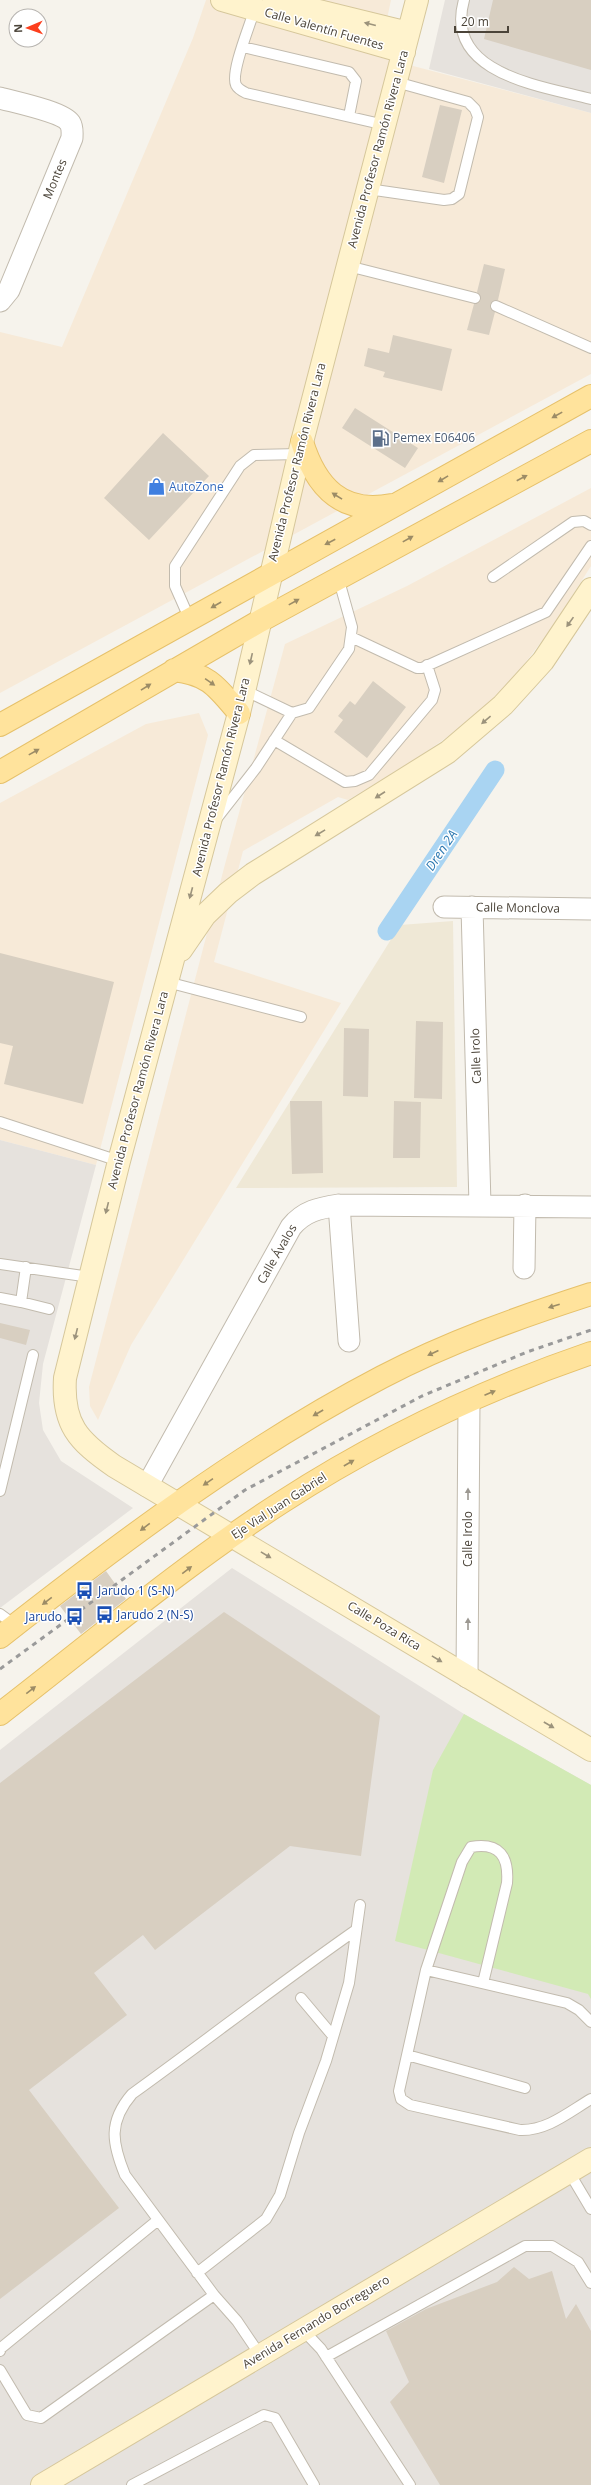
<svg xmlns="http://www.w3.org/2000/svg" width="591" height="2485" font-family="'Open Sans',sans-serif">
	<style>
		.commercial { fill: #f7ead8 }
		.industrial { fill: #e6e2dd }
		.education { fill: #efe8d6 }
		.green { fill: #d2eab5 }
		.lines { fill: none; stroke-linecap: round; stroke-linejoin: round }
		.canal { stroke: #a9d4f2; stroke-width: 19 }
		.building { fill: #d8cfc1 }
		.lane-casing { stroke: #c2bbae; stroke-width: 12 }
		.street-casing { stroke: #c2bbae; stroke-width: 23 }
		.secondary-casing { stroke: #d6c79b; stroke-width: 24 }
		.primary-casing { stroke: #e6c16a; stroke-width: 24 }
		.lane { stroke: #fff; stroke-width: 10 }
		.street { stroke: #fff; stroke-width: 21 }
		.secondary { stroke: #fff3cd; stroke-width: 22 }
		.primary { stroke: #ffe39c; stroke-width: 22 }
		.rail { stroke: #9a9a9a; stroke-width: 3; stroke-dasharray: 5 5; stroke-linecap: butt }
		.oneway { fill: #9c937c }
		.oneway2 { fill: #9c8c66 }
		.oneway3 { fill: #9c9892 }
		.labels { text-anchor: middle; stroke-width: 3; stroke-linejoin: round; paint-order: stroke }
		.street-label { font-size: 12px; fill: #4b4439; stroke: #fff }
		.service-label { font-size: 12px; fill: #4e5e75; stroke: #fff; text-anchor: start }
		.shop-label { font-size: 12px; fill: #366cbe; stroke: #fff; text-anchor: start }
		.transit-label { font-size: 12px; fill: #164399; stroke: #fff; text-anchor: start }
		.water-label { font-size: 13px; font-style: italic; fill: #2e7ab2; stroke: #fff }
	</style>
	<rect width="100%" height="100%" fill="#f6f3ec"/>
	<!-- commercial -->
	<path class="commercial" d="M206,0H391L379,57L591,113V374L0,693V332L62,347L193,38Z
		M591,488V566L551,629L509,684L466,724L414,760L348,800L338,797L243,851L214,962L341,1003L131,1345L98,1420L90,1406L89,1387L224,868L285,644L407,586Z
		M199,713L208,735L96,1165L0,1140V803L146,724Z"/>
	<!-- industrial -->
	<path class="industrial" d="M445,0H591V113L429,69Z
		M0,1140L96,1165L43,1364L39,1403L43,1430L61,1461L133,1508L0,1608Z
		M232,1568L464,1714L591,1785V2485H0V1750Z"/>
	<!-- education -->
	<path class="education" d="M453,921L457,1187L236,1188L400,925Z"/>
	<!-- green -->
	<path class="green" d="M464,1714L591,1785V1999L588,1994L395,1941L433,1770Z"/>
	<g class="lines">
		<!-- canal -->
		<path class="canal" d="M387,931L495,770"/>
	</g>
	<!-- building -->
	<path class="building" d="M493,0H591V70L484,39Z
		M440,105L462,110L444,183L422,177Z
		M484,264L505,269L498,300L490,304L491,309L495,312L489,335L467,330L474,304L479,303L481,299L477,292Z
		M393,335L452,349L442,391L383,377L385,372L364,366L368,348L389,353Z
		M355,408L418,448L405,468L342,428Z
		M163,433L209,476L149,540L104,498Z
		M373,681L406,707L367,758L334,732L343,720L338,716L350,701L355,705Z
		M0,953L114,982L83,1104L4,1084L13,1046L0,1043Z
		M416,1021L443,1022L442,1099L414,1098Z
		M344,1028L369,1029L368,1097L343,1096Z
		M290,1101H322L323,1173L292,1174Z
		M394,1101L421,1102L420,1158H393Z
		M0,1323L30,1330L26,1345L0,1338Z
		M106,1571L126,1599L81,1634L60,1606Z
		M224,1612L380,1716L361,1856L290,1846L155,1950L143,1935L94,1973L127,2015L29,2090L119,2208L0,2299V1783Z
		M514,2267L529,2279L552,2271L566,2319L576,2304L591,2331V2485H440L390,2402L409,2382L386,2331L426,2309L497,2282Z"/>
	<g class="lines">
		<defs>
			<path id="lane" d="M464,0C443,74 542,86 591,99
				M255,8C251,23 230,72 236,85C238,89 242,91 246,93L385,125
				M243,47L349,72L356,81L349,116
				M368,189L444,200L452,199L459,194L478,117L475,109L468,102L396,82
				M348,266L475,298
				M496,306L591,348
				M493,577L573,522L584,521L591,525
				M190,620L175,586V566L240,466L254,455L299,454
				M351,637L417,668H422L546,612L591,546
				M244,690L292,713L309,708L349,649L352,627L338,577
				M274,740L345,782L355,781L369,775L432,700L435,690L427,665
				M217,818L256,768L292,713
				M167,982L301,1017
				M0,1122L119,1161
				M0,1264L90,1277
				M26,1267L21,1302L49,1309
				M0,1298L21,1302
				M0,1491L33,1355
				M0,1614L15,1625
				M426,1970L567,2003L579,2010L591,2022
				M483,1983L507,1883C509,1857 500,1842 471,1847L462,1862L426,1970L399,2091L401,2099L410,2105L520,2130C547,2131 569,2112 591,2099
				M301,1998L333,2036
				M407,2055L525,2088
				M569,2172L591,2209
				M197,2273L266,2219L280,2195L299,2133L326,2061L349,1983L360,1905
				M303,2330L321,2349L410,2485
				M0,2351L1,2348L158,2220
				M260,2355L237,2321L214,2295L125,2175C112,2143 108,2122 132,2094C207,2040 280,1983 356,1930
				M326,2357L525,2246H552L578,2262L591,2283
				M0,2370L27,2415L41,2418L214,2295
				M132,2485L264,2415L275,2418L314,2485"/>
			<path id="street" d="M0,98C14,102 63,112 70,123C73,128 72,133 72,138L9,290L0,301
				M444,907L591,909
				M472,907L480,1205
				M339,1205L349,1341
				M524,1268L525,1205
				M147,1486L291,1227C304,1211 319,1208 339,1205L591,1207
				M467,1677L469,1402"/>
			<path id="secondary" d="M222,0L404,52
				M274,0L408,33
				M417,0L302,442L239,713L119,1161L65,1378C62,1424 78,1441 114,1466L591,1750
				M181,950L205,915L228,893L253,874L448,752L503,705L543,661L591,589
				M42,2485L591,2159"/>
			<path id="primary" d="M302,442C316,487 342,515 392,505
				M174,670C209,674 217,687 239,713
				M0,725L591,396
				M0,772L260,621L591,441
				M0,1637C121,1542 246,1448 382,1377C449,1342 520,1317 591,1294
				M0,1714C93,1642 184,1565 282,1502C378,1440 483,1390 591,1353"/>
		</defs>
		<!-- lane casing -->
		<use href="#lane" class="lane-casing"/>
		<!-- street casing -->
		<use href="#street" class="street-casing"/>
		<!-- secondary casing -->
		<use href="#secondary" class="secondary-casing"/>
		<!-- primary casing -->
		<use href="#primary" class="primary-casing"/>
		<!-- lane -->
		<use href="#lane" class="lane"/>
		<!-- street -->
		<use href="#street" class="street"/>
		<!-- secondary -->
		<use href="#secondary" class="secondary"/>
		<!-- primary -->
		<use href="#primary" class="primary"/>
		<!-- rail -->
		<path class="rail" d="M0,1669L245,1490L422,1396L527,1352L591,1330"/>
	</g>
	<!-- one-way arrows -->
	<defs><path id="oneway-solid" d="M-6-.8H1V-3.2L6.5 0L1 3.2V.8H-6Z"/></defs>
	<g class="oneway">
		<use href="#oneway-solid" transform="translate(370 24) rotate(-166)"/>
		<use href="#oneway-solid" transform="translate(570 622) rotate(125)"/>
		<use href="#oneway-solid" transform="translate(251 659) rotate(103)"/>
		<use href="#oneway-solid" transform="translate(486 720) rotate(140)"/>
		<use href="#oneway-solid" transform="translate(380 795) rotate(147)"/>
		<use href="#oneway-solid" transform="translate(320 833) rotate(149)"/>
		<use href="#oneway-solid" transform="translate(191 893) rotate(105)"/>
		<use href="#oneway-solid" transform="translate(107 1208) rotate(104)"/>
		<use href="#oneway-solid" transform="translate(76 1334) rotate(104)"/>
		<use href="#oneway-solid" transform="translate(266 1555) rotate(31)"/>
		<use href="#oneway-solid" transform="translate(437 1659) rotate(31)"/>
		<use href="#oneway-solid" transform="translate(549 1725) rotate(30)"/>
	</g>
	<g class="oneway2">
		<use href="#oneway-solid" transform="translate(557 415) rotate(151)"/>
		<use href="#oneway-solid" transform="translate(522 478) rotate(-28)"/>
		<use href="#oneway-solid" transform="translate(443 479) rotate(149)"/>
		<use href="#oneway-solid" transform="translate(337 496) rotate(-148)"/>
		<use href="#oneway-solid" transform="translate(408 539) rotate(-29)"/>
		<use href="#oneway-solid" transform="translate(330 542) rotate(152)"/>
		<use href="#oneway-solid" transform="translate(294 602) rotate(-29)"/>
		<use href="#oneway-solid" transform="translate(216 605) rotate(150)"/>
		<use href="#oneway-solid" transform="translate(210 682) rotate(35)"/>
		<use href="#oneway-solid" transform="translate(146 687) rotate(-32)"/>
		<use href="#oneway-solid" transform="translate(34 752) rotate(-29)"/>
		<use href="#oneway-solid" transform="translate(554 1306) rotate(162)"/>
		<use href="#oneway-solid" transform="translate(433 1353) rotate(155)"/>
		<use href="#oneway-solid" transform="translate(490 1393) rotate(-23)"/>
		<use href="#oneway-solid" transform="translate(318 1413) rotate(150)"/>
		<use href="#oneway-solid" transform="translate(349 1463) rotate(-30)"/>
		<use href="#oneway-solid" transform="translate(208 1482) rotate(146)"/>
		<use href="#oneway-solid" transform="translate(145 1527) rotate(143)"/>
		<use href="#oneway-solid" transform="translate(187 1570) rotate(-37)"/>
		<use href="#oneway-solid" transform="translate(47 1601) rotate(143)"/>
		<use href="#oneway-solid" transform="translate(31 1690) rotate(-38)"/>
	</g>
	<g class="oneway3">
		<use href="#oneway-solid" transform="translate(468 1494) rotate(-90)"/>
		<use href="#oneway-solid" transform="translate(468 1624) rotate(-90)"/>
	</g>
	<!-- icons -->
	<defs>
		<symbol id="fuel-bare" viewBox="-9 -9 18 18"><path d="M-5.5-6h7V0h2V4h1.3V-2.5L3-4.5l.8-.8L6-3V5H2.5V1h-1V6h-7ZM-4.2-4.7v3.2H.2V-4.7Z" fill="#5c6f8a" stroke="#fff" stroke-width="2.5" paint-order="stroke"/></symbol>
		<symbol id="shop-bare" viewBox="-9 -9 18 18"><path d="M-5-2.5h2.3a2.7 3.5 0 0 1 5.4 0H5L5.5 6h-11ZM-1.5-2.5h3a1.5 2.3 0 0 0-3 0Z" fill="#3f7fe0" stroke="#fff" stroke-width="2.5" paint-order="stroke"/></symbol>
		<symbol id="bus-bare" viewBox="-9 -9 18 18"><path d="M-5-6H5V4H4V6H2V4H-2V6H-4V4H-5ZM-3.5-4V0h7V-4ZM-3.5 1.2v1.5H-2V1.2ZM2 1.2v1.5H3.5V1.2Z" fill="#1a4fb4" stroke="#fff" stroke-width="2.5" paint-order="stroke"/></symbol>
	</defs>
	<g fill-rule="evenodd">
		<use href="#fuel-bare" x="368" y="426" width="25" height="25"/>
		<use href="#shop-bare" x="144" y="474" width="25" height="25"/>
		<use href="#bus-bare" x="72" y="1578" width="25" height="25"/>
		<use href="#bus-bare" x="92" y="1602" width="25" height="25"/>
		<use href="#bus-bare" x="62" y="1604" width="25" height="25"/>
	</g>
	<g class="labels">
		<!-- street labels -->
		<g class="street-label">
			<text transform="translate(324 29) rotate(16)" y="4">Calle Valentín Fuentes</text>
			<text transform="translate(378 149) rotate(-75)" y="4">Avenida Profesor Ramón Rivera Lara</text>
			<text transform="translate(55 179) rotate(-67)" y="4">Montes</text>
			<text transform="translate(297 462) rotate(-76)" y="4">Avenida Profesor Ramón Rivera Lara</text>
			<text transform="translate(221 777) rotate(-76)" y="4">Avenida Profesor Ramón Rivera Lara</text>
			<text transform="translate(518 908) rotate(1)" y="4">Calle Monclova</text>
			<text transform="translate(476 1056) rotate(-92)" y="4">Calle Irolo</text>
			<text transform="translate(138 1090) rotate(-75)" y="4">Avenida Profesor Ramón Rivera Lara</text>
			<text transform="translate(277 1254) rotate(-60)" y="4">Calle Ávalos</text>
			<text transform="translate(279 1506) rotate(-33)" y="4">Eje Vial Juan Gabriel</text>
			<text transform="translate(468 1539) rotate(-90)" y="4">Calle Irolo</text>
			<text transform="translate(384 1626) rotate(31)" y="4">Calle Poza Rica</text>
			<text transform="translate(316 2322) rotate(-31)" y="4">Avenida Fernando Borreguero</text>
		</g>
		<!-- service labels -->
		<g class="service-label">
			<text x="393" y="442">Pemex E06406</text>
		</g>
		<!-- shop labels -->
		<g class="shop-label">
			<text x="169" y="491">AutoZone</text>
		</g>
		<!-- transit labels -->
		<g class="transit-label">
			<text x="98" y="1595">Jarudo 1 (S-N)</text>
			<text x="117" y="1619">Jarudo 2 (N-S)</text>
			<text x="62" y="1621" text-anchor="end">Jarudo</text>
		</g>
		<!-- water labels -->
		<g class="water-label">
			<text transform="translate(441 850) rotate(-56)" y="5">Dren 2A</text>
		</g>
	</g>
	<!-- north arrow -->
	<g transform="translate(28 28) rotate(268)"><circle r="19" fill="#ffffff" stroke="#b7b4b0"/>
	<path d="M0-3L7 15L0 10L-7 15Z" fill="#fc3f1d"/>
	<text y="-6" font-size="11" font-weight="bold" text-anchor="middle" fill="#4b4439">N</text>
	</g>
	<!-- scale -->
	<path d="M455 26v6h53v-6" fill="none" stroke="#4b4439" stroke-width="2"/>
	<text x="461" y="26" font-size="12" fill="#4b4439" stroke="#ffffff" stroke-width="3" paint-order="stroke">20 m</text>
</svg>
